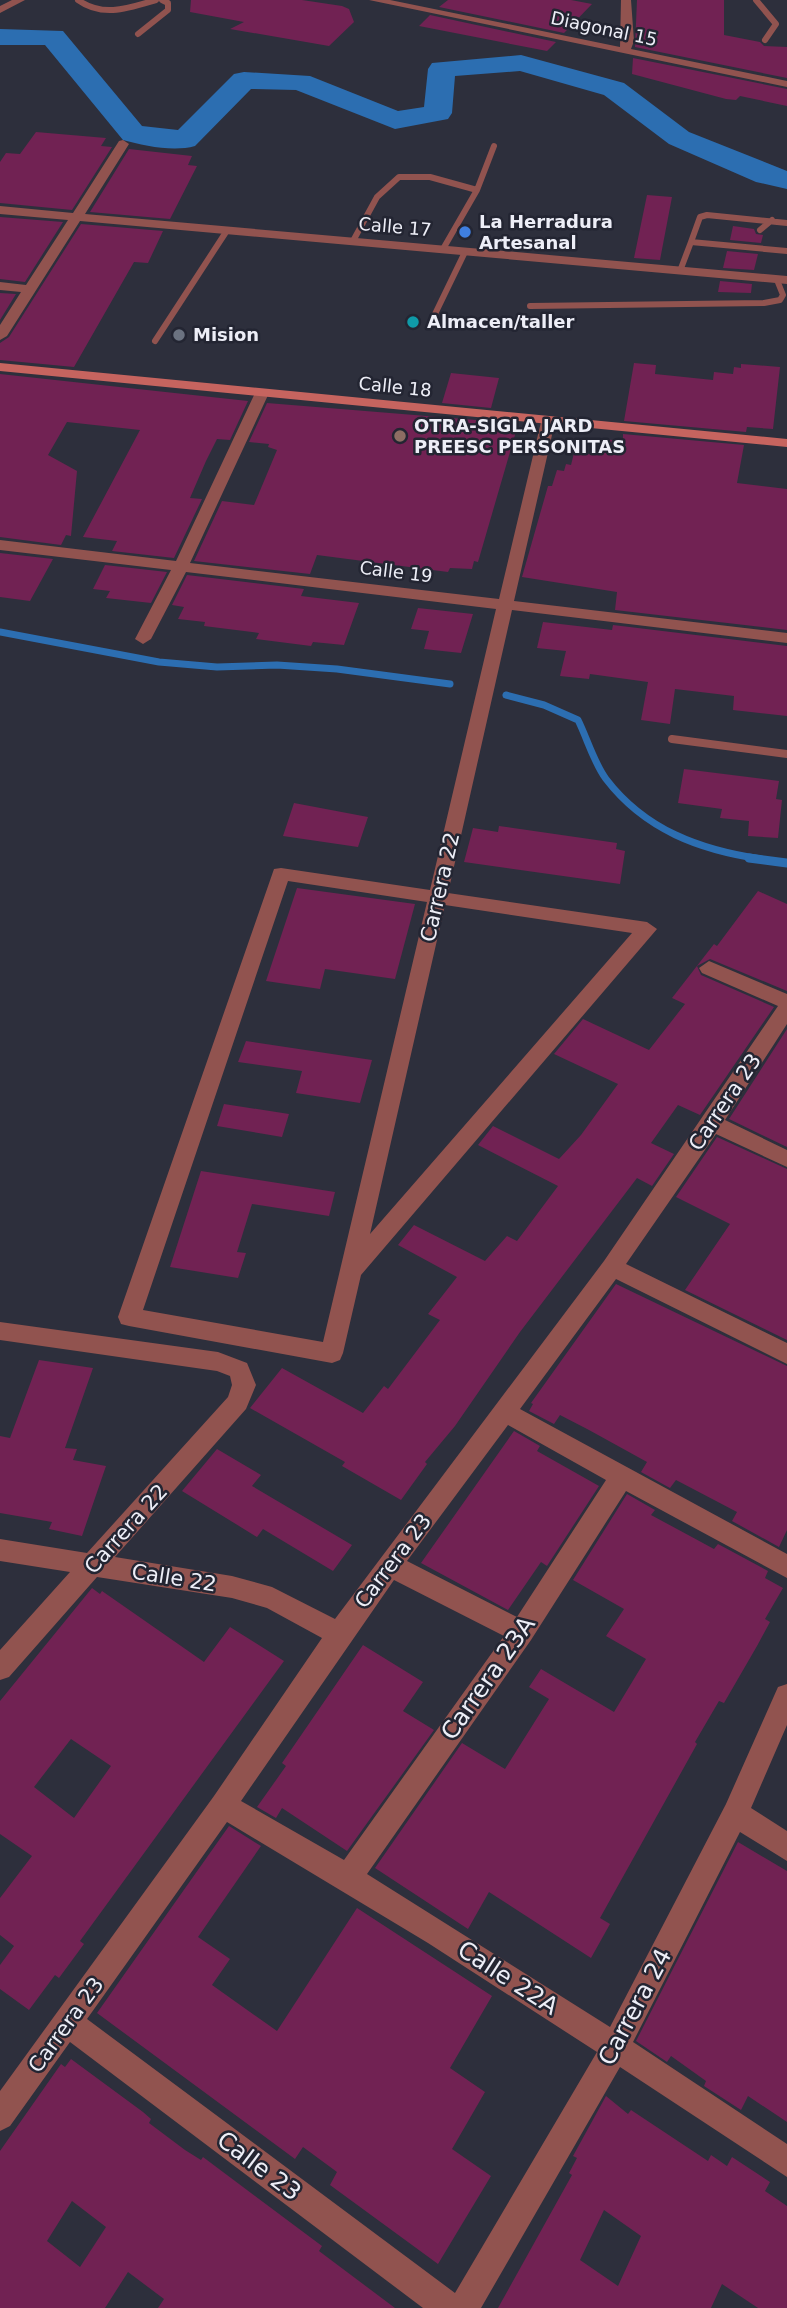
<svg xmlns="http://www.w3.org/2000/svg" width="787" height="2308" font-family="'DejaVu Sans',sans-serif">
	<style>
		.lines { fill: none; stroke-linecap: round; stroke-linejoin: round }
		.stream-far1 { stroke: #2c6eb1; stroke-width: 7 }
		.stream { stroke: #2c6eb1; stroke-width: 9 }
		.river { fill: #2c6eb1; fill-rule: evenodd }
		.building { fill: #712253; fill-rule: evenodd }
		.lane-far1 { stroke: #91534f; stroke-width: 6 }
		.lane { stroke: #91534f; stroke-width: 8 }
		.street { fill: #91534f; fill-rule: evenodd }
		.secondary { fill: #c6645f; fill-rule: evenodd }
		.shop-dot { fill: #3f7fe0; stroke: #232532; stroke-width: 2.5 }
		.culture-dot { fill: #0f9aa8; stroke: #232532; stroke-width: 2.5 }
		.worship-dot { fill: #6b7280; stroke: #232532; stroke-width: 2.5 }
		.education-dot { fill: #8d6e63; stroke: #232532; stroke-width: 2.5 }
		.labels { text-anchor: middle; stroke-width: 5; stroke-linejoin: round; paint-order: stroke }
		.far-street-label { font-size: 18px; fill: #edeef7; stroke: #232532 }
		.far-poi-label { font-size: 18px; font-weight: bold; fill: #edeef7; stroke: #232532; text-anchor: start }
		.street-label { font-size: 21px; fill: #edeef7; stroke: #232532 }
		.near-street-label { font-size: 24px; fill: #edeef7; stroke: #232532 }
	</style>
	<rect width="100%" height="100%" fill="#2d2f3c"/>
	<g class="lines">
		<!-- stream-far1 -->
		<path class="stream-far1" d="M0,632L159,662L217,667L277,665L337,669L450,684
			M506,695L544,705L578,720C587,738 594,763 606,779C645,830 700,850 761,859"/>
		<!-- stream -->
		<path class="stream" d="M749,858L787,863"/>
		<!-- river -->
		<path class="river" d="M0,29L63,31L142,126L178,130L234,74L244,72L310,76L398,111L424,107L428,69L432,63L521,55L624,83L689,132L787,171V189L756,182L669,144L604,95L520,71L455,76L452,113L448,119L395,129L296,90L251,89L195,146C174,152 144,146 123,140L45,45H0Z"/>
	</g>
	<!-- building -->
	<path class="building" d="M191,0H302L342,6L349,9L354,22L329,46L230,29L244,22L190,12Z
		M448,0H571L592,4L564,33L439,7Z
		M637,0H724V35L760,42L764,46L787,47V78L635,47Z
		M430,15L556,42L547,51L419,26Z
		M633,58L787,89V106L740,96L736,100L726,99L632,74Z
		M36,132L106,138L101,146L112,147L72,210L0,203V162L6,153L20,154Z
		M129,149L192,156L188,165L197,166L170,219L90,212Z
		M647,195L672,197L660,260L634,258Z
		M0,217L63,222L25,282L0,279Z
		M81,224L163,231L148,263L134,262L74,367L0,360V343L9,337Z
		M733,226L754,229L756,234L763,235L761,243L730,240Z
		M727,251L758,254L754,270L723,268Z
		M720,281L752,284L751,293L718,292Z
		M0,293L16,294L0,320Z
		M634,363L656,365L655,374L713,380L714,372L733,374L734,367L741,368V364L780,367L773,429L747,427L746,432L624,421Z
		M451,373L499,378L491,408L442,403Z
		M0,374L248,401L230,440L217,439L206,461L190,498L202,499L174,558L112,551L117,541L83,537L140,430L67,422L48,455L77,471L71,536L66,535L61,545L0,537Z
		M267,403L488,421L487,424L517,428L478,562L474,561L472,569L450,568L448,572L317,555L310,574L194,561L222,501L254,505L277,450L268,447L269,444L249,442Z
		M623,434L744,445L737,483L787,489V630L615,610L617,592L522,577L548,486H552L557,470L564,471L566,464L571,465L574,453L599,455L602,439L623,441Z
		M0,553L53,559L30,601L0,597Z
		M105,565L167,572L151,603L106,598L110,591L93,589Z
		M187,575L304,589L301,596L359,603L344,645L313,642L311,646L256,639L259,633L204,626L205,622L178,619L184,607L172,605Z
		M418,608L473,614L461,653L424,649L429,631L411,629Z
		M543,622L612,630L613,625L787,646V716L733,710L734,696L675,689L670,724L641,720L648,682L590,674L589,679L560,676L566,651L537,648Z
		M684,769L779,781L776,799L782,800L778,838L748,836L749,821L720,818L722,809L678,803Z
		M294,803L368,817L358,847L283,836Z
		M499,826L617,843L616,849L625,851L620,884L464,862L473,828L498,832Z
		M297,888L415,904L395,979L325,969L320,989L266,981Z
		M758,891L787,904V991L710,959L697,966L701,975L774,1007L700,1115L678,1105L651,1143L674,1154L652,1186L637,1178L520,1332L455,1426L425,1462L427,1464L401,1500L342,1466L345,1462L250,1408L282,1368L363,1413L384,1386L388,1389L440,1320L428,1314L457,1277L398,1245L414,1225L485,1261L507,1236L517,1241L558,1186L478,1145L493,1126L559,1159L581,1135L618,1084L554,1054L583,1019L649,1050L685,1004L672,998L714,944L717,946Z
		M787,1029V1147L729,1119Z
		M246,1041L372,1060L360,1103L296,1093L302,1071L238,1062Z
		M224,1104L289,1114L282,1137L217,1126Z
		M717,1137L787,1169V1340L685,1290L730,1224L676,1197Z
		M201,1171L252,1179L335,1192L329,1216L252,1204L237,1252L246,1253L238,1278L170,1267Z
		M616,1284L787,1366V1530L779,1547L732,1521L737,1512L676,1480L670,1488L641,1472L647,1462L589,1430L560,1415L554,1424L529,1411L533,1404L531,1403Z
		M39,1360L93,1368L65,1448L77,1449L73,1460L106,1466L82,1536L49,1529L52,1522L0,1513V1436L10,1438Z
		M514,1431L540,1446L537,1451L599,1486L547,1566L541,1562L508,1610L421,1563Z
		M217,1449L261,1475L252,1486L352,1545L333,1571L263,1529L257,1537L182,1491Z
		M627,1494L655,1510L651,1515L677,1529L714,1549L718,1544L768,1571L765,1578L783,1588L765,1619L770,1622L757,1646L724,1703L719,1701L695,1742L697,1744L600,1918L610,1924L591,1958L489,1892L468,1929L375,1868L462,1743L505,1769L549,1699L529,1687L541,1669L614,1712L646,1659L606,1636L624,1609L573,1580Z
		M92,1588L100,1594L102,1591L204,1662L230,1627L284,1661L80,1941L84,1944L59,1978L55,1975L29,2010L0,1989V1965L14,1946L0,1935V1898L32,1856L0,1834V1701ZM71,1739L111,1766L74,1818L34,1787Z
		M363,1645L423,1682L403,1711L434,1730L347,1851L282,1808L276,1818L257,1807L286,1766L282,1763Z
		M229,1826L261,1846L198,1937L230,1959L212,1985L277,2031L357,1908L492,1996L450,2068L485,2092L452,2149L491,2176L438,2264L330,2185L337,2172L303,2147L295,2159L97,2013Z
		M738,1842L787,1871V2122L748,2096L741,2110L704,2086L706,2081L671,2056L667,2062L636,2041Z
		M71,2059L143,2112L151,2119L149,2123L185,2150L201,2160L203,2157L322,2246L319,2251L395,2308H158L164,2299L128,2272L105,2308H0V2151L61,2064L65,2067ZM72,2201L106,2227L80,2267L47,2241Z
		M606,2096L628,2114L631,2110L708,2161L711,2155L727,2166L732,2157L770,2182L765,2191L787,2206V2308H758L722,2284L711,2308H498L572,2175L569,2173L577,2158L573,2156ZM604,2210L641,2236L618,2286L580,2260Z"/>
	<g class="lines">
		<!-- lane-far1 -->
		<path class="lane-far1" d="M78,0C103,18 129,8 156,0
			M756,0L776,24L765,40
			M138,34L168,10V3L162,0
			M760,230L772,220
			M353,241L377,197L399,177H430L477,190
			M691,242L700,217L707,215L787,223
			M443,249L477,190L494,146
			M680,271L691,242L787,251
			M530,306L764,303L780,300L783,295L777,280
			M435,314L465,252
			M155,341L226,232"/>
		<!-- lane -->
		<path class="lane" d="M672,739L787,754"/>
		<!-- street -->
		<path class="street" d="M12,0H25L0,13V6Z
			M369,0H390L620,47L621,0H631L634,41L631,49L787,81V87Z
			M123,140L129,144L85,214L787,276V284L80,221L7,336L0,340V325L21,292L0,290V282L26,285L68,220L0,214V206L73,213L119,141Z
			M262,389L269,393L190,563L499,599L541,422L548,418L555,422L514,601L787,633V643L512,610L448,893L647,922L657,929L361,1275L343,1353L340,1360L332,1363L129,1326L121,1324L118,1317L274,869L281,868L430,890L496,609L186,572L151,639L143,644L135,639L171,570L0,550V540L176,561L255,393ZM288,881L427,902L323,1342L143,1310ZM445,905L632,933L370,1234Z
			M709,961L787,994V1024L725,1120L787,1150V1167L716,1134L626,1264L787,1343V1364L616,1279L520,1409L787,1554V1578L626,1491L531,1640L367,1874L610,2027L726,1804L778,1687L787,1684V1725L751,1808L787,1831V1861L740,1832L633,2042L787,2144V2177L620,2067L481,2308H423L70,2042L10,2126L0,2131V2091L214,1796L322,1638L267,1608L232,1598L97,1577L9,1677L0,1680V1650L70,1572L0,1561V1539L87,1553L228,1397L232,1385L230,1376L217,1371L0,1340V1322L218,1352L247,1363L256,1385L246,1409L115,1557L232,1576L272,1587L335,1619L604,1261L778,1006L702,973L699,968ZM508,1425L606,1480L517,1617L407,1561ZM394,1580L504,1636L344,1860L241,1801ZM227,1822L428,1943L597,2052L455,2293L87,2019Z"/>
		<!-- secondary -->
		<path class="secondary" d="M0,363L787,439V447L0,371Z"/>
	</g>
	<!-- markers -->
	<circle class="shop-dot" cx="465" cy="232" r="7"/>
	<circle class="culture-dot" cx="413" cy="322" r="7"/>
	<circle class="worship-dot" cx="179" cy="335" r="7"/>
	<circle class="education-dot" cx="400" cy="436" r="7"/>
	<g class="labels">
		<!-- far-street labels -->
		<g class="far-street-label">
			<text transform="translate(604 29) rotate(12)" y="6">Diagonal 15</text>
			<text transform="translate(395 227) rotate(5)" y="6">Calle 17</text>
			<text transform="translate(395 387) rotate(6)" y="6">Calle 18</text>
			<text transform="translate(396 572) rotate(7)" y="6">Calle 19</text>
		</g>
		<!-- far-poi labels -->
		<g class="far-poi-label">
			<text x="479" y="228">La Herradura<tspan x="479" dy="21">Artesanal</tspan></text>
			<text x="427" y="328">Almacen/taller</text>
			<text x="193" y="341">Mision</text>
			<text x="414" y="432">OTRA-SIGLA JARD<tspan x="414" dy="21">PREESC PERSONITAS</tspan></text>
		</g>
		<!-- street labels -->
		<g class="street-label">
			<text transform="translate(440 887) rotate(-77)" y="7">Carrera 22</text>
			<text transform="translate(725 1102) rotate(-56)" y="7">Carrera 23</text>
			<text transform="translate(126 1529) rotate(-48)" y="7">Carrera 22</text>
			<text transform="translate(393 1561) rotate(-53)" y="7">Carrera 23</text>
			<text transform="translate(174 1578) rotate(9)" y="7">Calle 22</text>
			<text transform="translate(66 2025) rotate(-54)" y="7">Carrera 23</text>
		</g>
		<!-- near-street labels -->
		<g class="near-street-label">
			<text transform="translate(488 1678) rotate(-55)" y="8">Carrera 23A</text>
			<text transform="translate(508 1978) rotate(33)" y="8">Calle 22A</text>
			<text transform="translate(635 2007) rotate(-62)" y="8">Carrera 24</text>
			<text transform="translate(259 2166) rotate(37)" y="8">Calle 23</text>
		</g>
	</g>
</svg>
